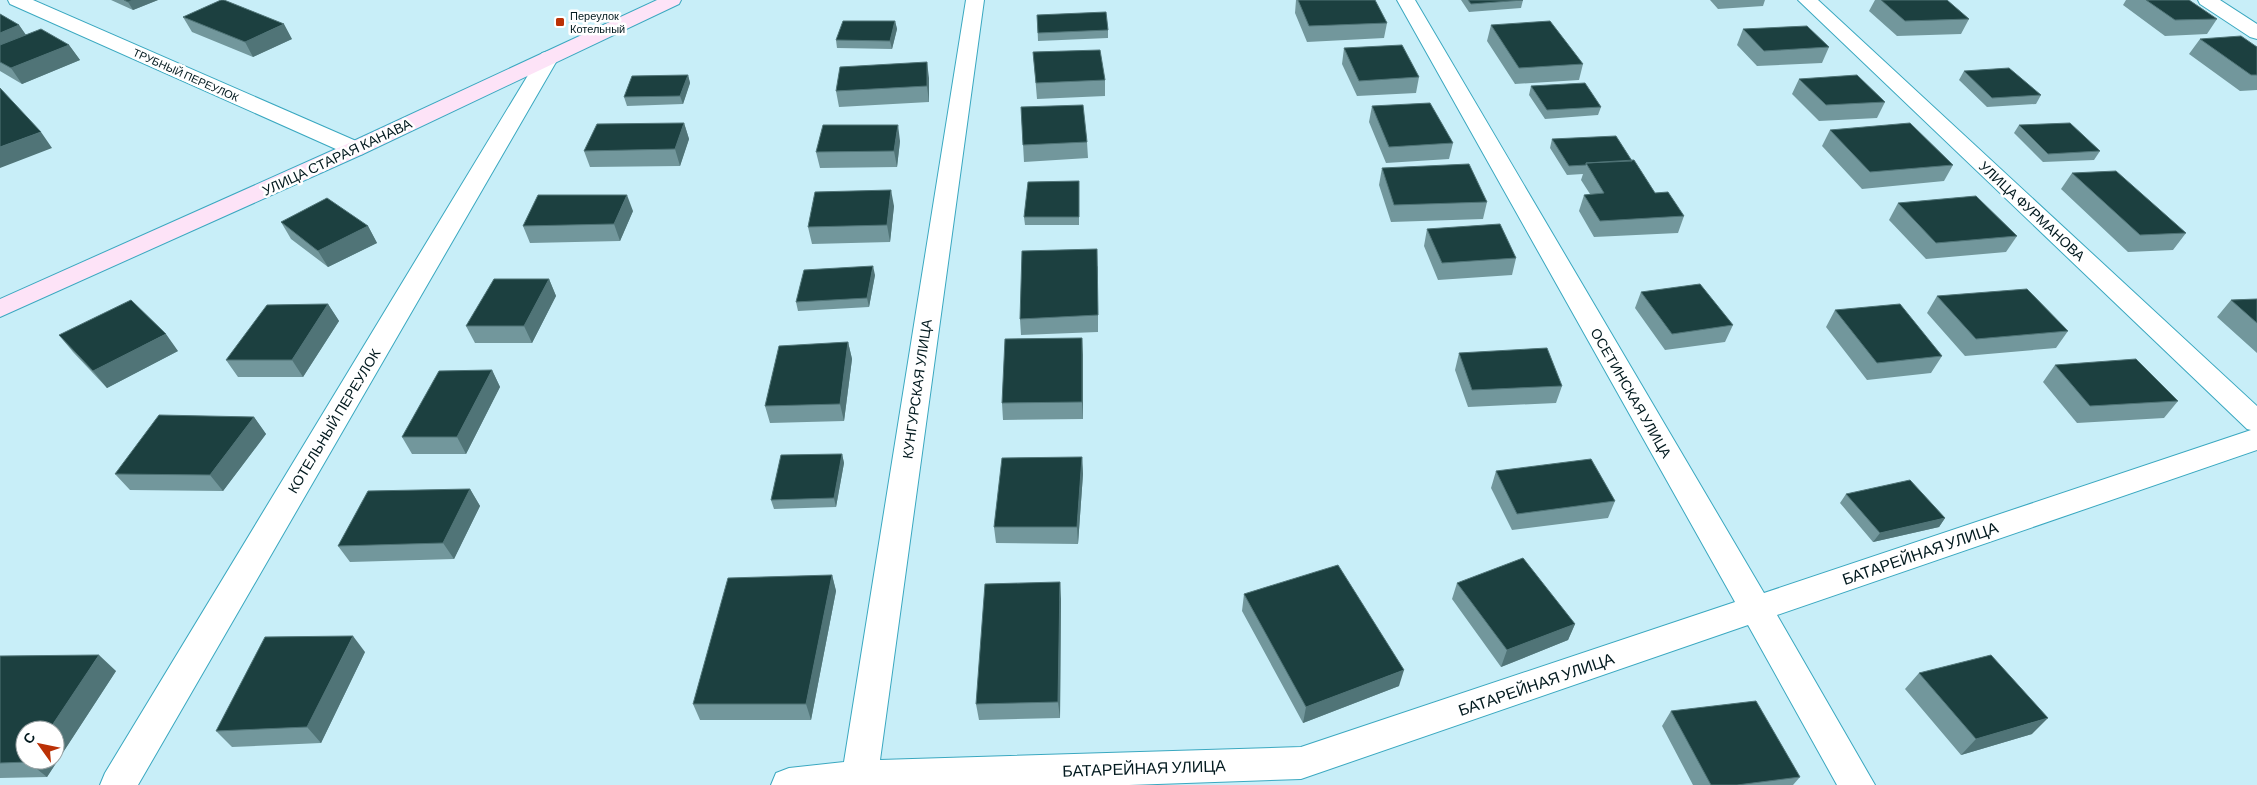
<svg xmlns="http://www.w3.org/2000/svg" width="2257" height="785" font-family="Barlow,sans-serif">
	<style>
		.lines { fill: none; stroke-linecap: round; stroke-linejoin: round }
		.street-casing { stroke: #3aa8c0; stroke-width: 2 }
		.secondary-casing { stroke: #3aa8c0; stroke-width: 2 }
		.street { fill: #fff; fill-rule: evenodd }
		.secondary { fill: #fde3f7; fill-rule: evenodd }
		.wall { fill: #72979c }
		.shaded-wall { fill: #507477 }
		.building { fill: #1c4040; stroke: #507477 }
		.poi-dot { fill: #bb3106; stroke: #fff; stroke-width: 2 }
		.labels { text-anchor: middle; stroke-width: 5; stroke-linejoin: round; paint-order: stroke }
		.far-poi-label { font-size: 11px; fill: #031a1f; stroke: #fff; text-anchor: start }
		.far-street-label { font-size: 11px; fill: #031a1f; stroke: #fff }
		.street-label { font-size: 14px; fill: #031a1f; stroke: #fff }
		.near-street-label { font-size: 16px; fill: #031a1f; stroke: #fff }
	</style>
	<rect width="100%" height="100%" fill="#c8eef8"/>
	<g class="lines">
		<defs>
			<path id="street" d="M8,0H33L363,144L366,149L363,154L355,156L347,154L10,4Z
				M966,0H984L880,760L1301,747L1735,602L1397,0H1415L1764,593L2251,430L2247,429L1798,0H1818L2257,406V450L1777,615L1875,785H1837L1748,625L1301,779L1129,785H771L776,773L789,768L844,762Z
				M2198,0H2220L2257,24V39L2250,37L2200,4Z
				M549,51L556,53L559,57L138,785H100L105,773L539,57L542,53Z"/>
			<path id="secondary" d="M657,0H681L679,4L363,154L0,317V299L347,144Z"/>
		</defs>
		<!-- street casing -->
		<use href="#street" class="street-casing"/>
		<!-- secondary casing -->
		<use href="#secondary" class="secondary-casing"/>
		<!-- street -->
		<use href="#street" class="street"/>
		<!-- secondary -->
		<use href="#secondary" class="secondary"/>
	</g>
	<!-- wall -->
	<path class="wall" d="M111,0H158L133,10Z
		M1296,0H1375L1387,23L1384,38L1307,42L1295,13Z
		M1461,0H1523L1521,8L1469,12Z
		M1710,0H1765L1763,6L1718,9Z
		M1875,0H1947L1969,19L1961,34L1897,36L1869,11Z
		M2126,0H2189L2217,19L2207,34L2165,36L2123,5Z
		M0,14L19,25L26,35L69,45L80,60L22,84L0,71Z
		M1037,15L1108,30V38L1038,41Z
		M183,17L292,39L253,57L192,32Z
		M895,21L897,29L892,49L837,48L836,40Z
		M1491,25L1583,64L1579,80L1515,84L1487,41Z
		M1743,29L1829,47L1822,63L1757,66L1737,45Z
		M2200,39L2257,47V90L2240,91L2189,54Z
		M1344,48L1419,77L1416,93L1357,96L1342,64Z
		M1033,52L1105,80V96L1037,99Z
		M1964,71L2041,95L2036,104L1987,107L1959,80Z
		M688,75L690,83L683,104L627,106L624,97Z
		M929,78V102L839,107L836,91Z
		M1799,79L1885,102L1877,118L1819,121L1792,94Z
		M1531,86L1601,107L1598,115L1545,119L1529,95Z
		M1372,106L1453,143L1449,159L1386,163L1369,122Z
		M1021,107L1087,142L1088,158L1024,162Z
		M684,123L689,139L680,166L590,167L584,151Z
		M2019,125L2100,151L2094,160L2043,162L2014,133Z
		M1830,130L1953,165L1944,181L1862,189L1822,146Z
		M1552,139L1632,161L1655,193L1684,216L1678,233L1594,237L1579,211L1584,195L1590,194L1581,180L1583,174L1567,175L1550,148Z
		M900,141L897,167L820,168L816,152Z
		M1382,168L1487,202L1483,219L1391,222L1379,185Z
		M2072,173L2186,233L2173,250L2128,252L2061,189Z
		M1079,181V225H1025L1024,217Z
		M1898,203L2017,236L2006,252L1926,259L1889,220Z
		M894,206L890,242L812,244L808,227Z
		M633,211L620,241L530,243L523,226Z
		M281,222L368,226L377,243L328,267L291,239Z
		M1427,229L1516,258L1512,275L1438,280L1424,246Z
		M1098,266V332L1021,335L1020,319Z
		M875,275L869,307L798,311L796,302Z
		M549,279L556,296L532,343H475L466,326Z
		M1641,292L1733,325L1725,342L1665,350L1635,308Z
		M1937,296L2068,331L2056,348L1965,356L1927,313Z
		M2257,299V353L2217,317L2231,300Z
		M328,304L339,321L303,377H238L226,360Z
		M1835,310L1942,356L1931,373L1867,380L1826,327Z
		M59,335L178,351L107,388L73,352Z
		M848,342L852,359L844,421L770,423L765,406Z
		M1459,353L1562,386L1556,403L1468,407L1455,370Z
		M1083,355V419L1003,420L1002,403Z
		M2055,365L2178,401L2164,418L2077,423L2043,382Z
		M492,370L500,387L466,454H412L402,437Z
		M254,417L266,434L223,491L130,490L115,474Z
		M842,454L844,463L836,507L774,509L771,500Z
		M1082,457L1083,474L1078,544L996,543L994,527Z
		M1496,471L1615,501L1608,518L1512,530L1491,488Z
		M470,489L480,506L454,559L350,562L338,546Z
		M1846,494L1945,518L1939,527L1873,542L1840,503Z
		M832,575L836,591L811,720H700L693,704Z
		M1457,583L1575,624L1568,640L1501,667L1452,599Z
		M1244,594L1399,686L1303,723L1242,611Z
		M1061,599L1060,718L979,720L976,704Z
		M365,652L321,743L232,747L216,731Z
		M0,656L116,671L47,777L0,778Z
		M1919,673L2032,734L1961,755L1905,689Z
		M1671,711L1800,777L1793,785H1693L1662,726Z"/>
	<!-- shaded-wall -->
	<path class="shaded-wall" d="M133,0H158L133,10L128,2Z
		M895,21L897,29L892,49L890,41Z
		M284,24L292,39L253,57L245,42Z
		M19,25L30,41L0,52V33Z
		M69,45L80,60L22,84L11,68Z
		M927,62L929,78V102L927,86Z
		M688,75L690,83L683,104L680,96Z
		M684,123L689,139L680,166L675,149Z
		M898,125L900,141L897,167L894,151Z
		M41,132L52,148L0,168V147Z
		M891,190L894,206L890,242L887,225Z
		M627,195L633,211L620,241L614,224Z
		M368,226L377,243L328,267L318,251Z
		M873,266L875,275L869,307L867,298Z
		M549,279L556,296L532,343L524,326Z
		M328,304L339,321L303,377L292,360Z
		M166,334L178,351L107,388L93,371Z
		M1082,338L1083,355V419L1082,402Z
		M848,342L852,359L844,421L840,404Z
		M492,370L500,387L466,454L457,437Z
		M254,417L266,434L223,491L210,475Z
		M842,454L844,463L836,507L834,498Z
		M1082,457L1083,474L1078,544L1077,527Z
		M470,489L480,506L454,559L443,543Z
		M1945,518L1939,527L1873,542L1880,533Z
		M832,575L836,591L811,720L806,704Z
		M1060,582L1061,599L1060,718L1058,702Z
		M1575,624L1568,640L1501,667L1507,650Z
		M353,636L365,652L321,743L307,727Z
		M99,655L116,671L47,777L28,762L29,760H55V730H49Z
		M1404,670L1399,686L1303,723L1306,707Z
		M2048,718L2032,734L1961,755L1976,739Z"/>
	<!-- building -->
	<path class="building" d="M124,0H133L128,2Z
		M221,0H224L284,24L245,42L183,17Z
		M1298,0H1375L1387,23L1309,26Z
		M1468,0H1523L1471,4Z
		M1881,0H1947L1969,19L1905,21Z
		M2146,0H2189L2217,19L2175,20Z
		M1106,12L1108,30L1038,33L1037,15Z
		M0,14L19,25L0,33Z
		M843,21H895L890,41L836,40Z
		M1550,21L1583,64L1519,68L1491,25Z
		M1807,26L1829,47L1764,51L1743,29Z
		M41,29L69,45L11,68L0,62V45Z
		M2241,36L2257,47V75H2251L2200,39Z
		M1402,45L1419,77L1359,81L1344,48Z
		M1100,50L1105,80L1036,83L1033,52Z
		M927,62V86L836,91L840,67Z
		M2009,68L2041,95L1992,98L1964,71Z
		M688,75L680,96L624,97L632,76Z
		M1857,75L1885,102L1826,105L1799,79Z
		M1585,83L1601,107L1547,110L1531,86Z
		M0,88L41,132L0,147Z
		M1430,103L1453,143L1389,147L1372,106Z
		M1083,105L1087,142L1023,145L1021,107Z
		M684,123L675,149L584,151L597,124Z
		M1910,123L1953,165L1870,172L1830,130Z
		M2070,123L2100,151L2048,154L2019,125Z
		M823,125H898L894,151L816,152Z
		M1616,136L1632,161L1586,163V165L1569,166L1552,139Z
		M1634,160L1655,193L1668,192L1684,216L1600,221L1584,195L1604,193L1586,163Z
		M1469,164L1487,202L1394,205L1382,168Z
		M2116,171L2186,233L2140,235L2072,173Z
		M1079,181V217H1024L1028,182Z
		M891,190L887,225L808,227L815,192Z
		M538,195H627L614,224L523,226Z
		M1976,196L2017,236L1936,243L1898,203Z
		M327,198L368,226L318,251L281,222Z
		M1500,224L1516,258L1442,263L1427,229Z
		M1097,249L1098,315L1020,319L1022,251Z
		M873,266L867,298L796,302L804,270Z
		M494,279H549L524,326H466Z
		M1700,284L1733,325L1672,334L1641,292Z
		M2027,289L2068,331L1976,339L1937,296Z
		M2257,299V323L2231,300Z
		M131,300L166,334L93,371L59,335Z
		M328,304L292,360H226L267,305Z
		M1900,304L1942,356L1877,363L1835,310Z
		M1082,338V402L1002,403L1005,339Z
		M848,342L840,404L765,406L779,346Z
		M1547,348L1562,386L1472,390L1459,353Z
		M2136,359L2178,401L2090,406L2055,365Z
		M492,370L457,437H402L439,371Z
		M159,415L254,417L210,475L115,474Z
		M842,454L834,498L771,500L781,455Z
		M1082,457L1077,527H994L1002,458Z
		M1591,459L1615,501L1517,514L1496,471Z
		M1910,480L1945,518L1880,533L1846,494Z
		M470,489L443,543L338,546L368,491Z
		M1523,558L1575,624L1507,650L1457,583Z
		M1338,565L1404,670L1306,707L1244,594Z
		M832,575L806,704H693L728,578Z
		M1060,582L1058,702L976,704L985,584Z
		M353,636L307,727L216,731L265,637Z
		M99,655L49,730H25V760H29L28,762L0,763V656Z
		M1991,655L2048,718L1976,739L1919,673Z
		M1756,701L1800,777L1737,785H1711L1671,711Z"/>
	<!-- markers -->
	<rect class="poi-dot" x="555" y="17" width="10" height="10" rx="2.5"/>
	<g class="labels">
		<!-- far-poi labels -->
		<g class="far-poi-label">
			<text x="570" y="20">Переулок<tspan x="570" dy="13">Котельный</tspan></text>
		</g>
		<!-- far-street labels -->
		<g class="far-street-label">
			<text transform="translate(186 75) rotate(24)" y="4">ТРУБНЫЙ ПЕРЕУЛОК</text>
		</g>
		<!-- street labels -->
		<g class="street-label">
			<text transform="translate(337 157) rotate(-25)" y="5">УЛИЦА СТАРАЯ КАНАВА</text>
			<text transform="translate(2032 211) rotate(43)" y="5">УЛИЦА ФУРМАНОВА</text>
			<text transform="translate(917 389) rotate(-82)" y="5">КУНГУРСКАЯ УЛИЦА</text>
			<text transform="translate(1631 393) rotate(60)" y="5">ОСЕТИНСКАЯ УЛИЦА</text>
			<text transform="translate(334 421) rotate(-59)" y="5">КОТЕЛЬНЫЙ ПЕРЕУЛОК</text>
		</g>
		<!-- near-street labels -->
		<g class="near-street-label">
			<text transform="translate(1920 553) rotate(-19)" y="6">БАТАРЕЙНАЯ УЛИЦА</text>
			<text transform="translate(1536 684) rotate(-19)" y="6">БАТАРЕЙНАЯ УЛИЦА</text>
			<text transform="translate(1144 768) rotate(-2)" y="6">БАТАРЕЙНАЯ УЛИЦА</text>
		</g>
	</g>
	<!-- north arrow -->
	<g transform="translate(40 745) rotate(303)"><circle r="24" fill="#ffffff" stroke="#9aa3a5"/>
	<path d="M0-4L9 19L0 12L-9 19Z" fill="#bb3106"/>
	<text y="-8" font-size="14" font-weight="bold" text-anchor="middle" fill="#031a1f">С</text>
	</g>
</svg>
